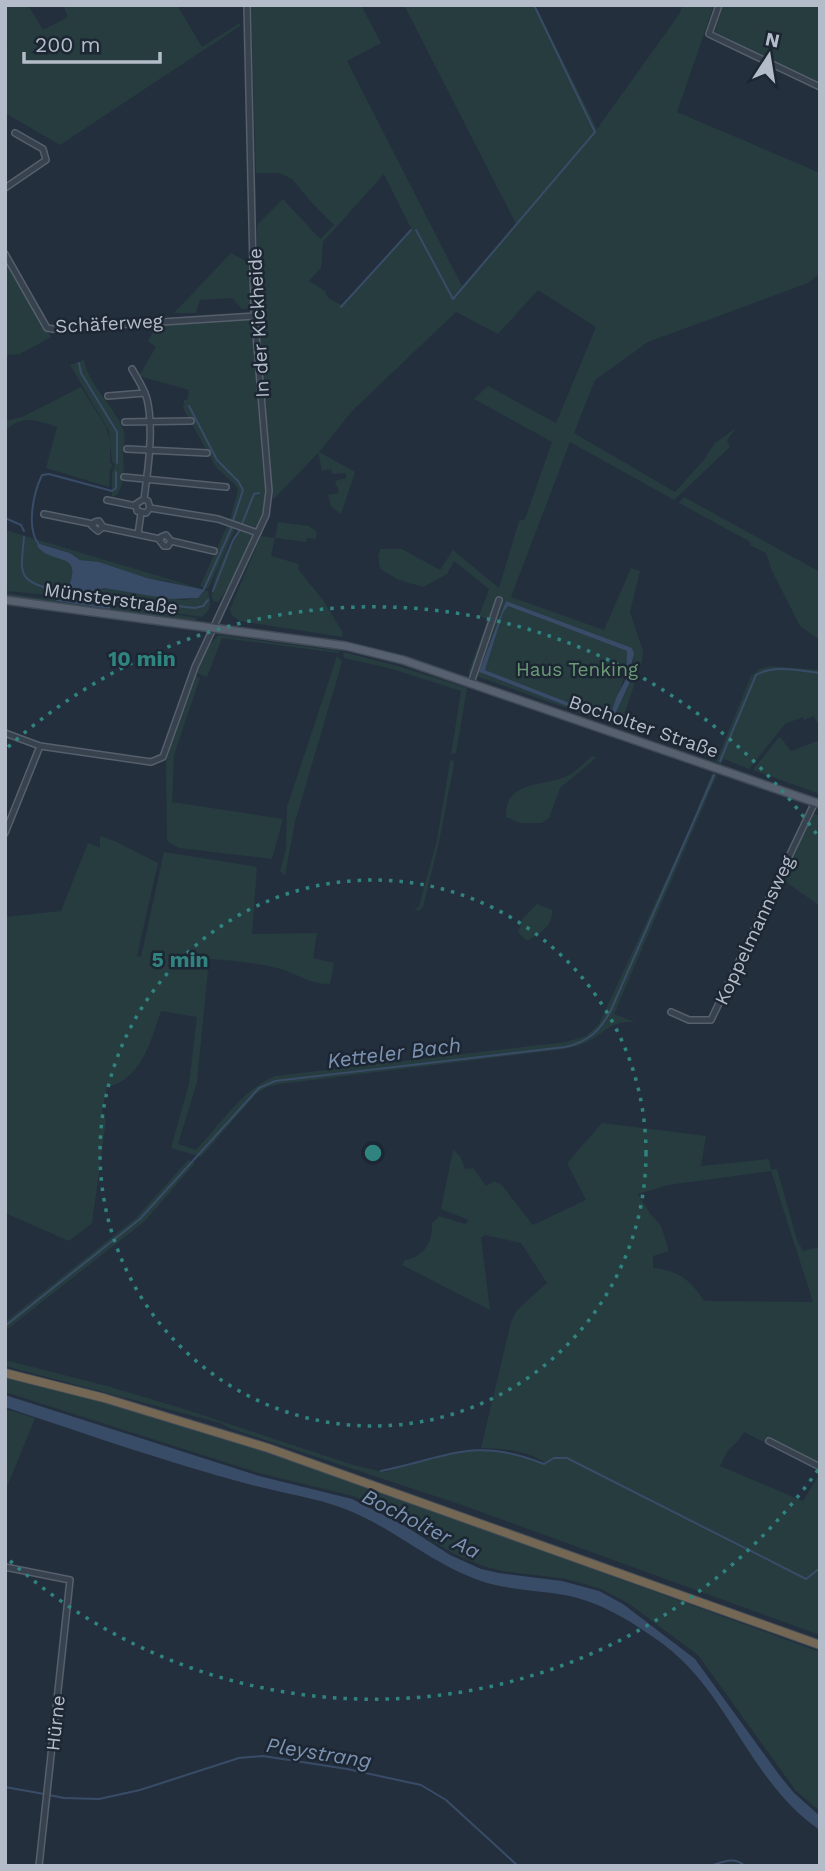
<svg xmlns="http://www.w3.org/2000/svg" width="825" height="1871" font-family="'Work Sans',sans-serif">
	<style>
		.green { fill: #263c3f; fill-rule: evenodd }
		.water { fill: #394c67; fill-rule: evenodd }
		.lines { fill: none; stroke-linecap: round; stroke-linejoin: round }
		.stream { stroke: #394c67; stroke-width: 2 }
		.minor-casing { stroke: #565f6c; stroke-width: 8 }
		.major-casing { stroke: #414a57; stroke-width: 10 }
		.highway-casing { stroke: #434c59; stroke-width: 10 }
		.minor { stroke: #38414e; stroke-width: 5 }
		.major { stroke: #56606e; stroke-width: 7 }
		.highway { stroke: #746855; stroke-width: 8 }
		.ring { fill: none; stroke: #308480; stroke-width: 3.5; stroke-dasharray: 3.5 7 }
		.labels { text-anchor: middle; stroke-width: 5; stroke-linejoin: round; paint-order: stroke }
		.street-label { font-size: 19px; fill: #b4bcc9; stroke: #1d2633 }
		.park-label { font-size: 19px; fill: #6b9a76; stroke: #1d2633 }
		.water-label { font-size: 21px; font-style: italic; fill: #7c92b1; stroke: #1d2633 }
		.centre { fill: #308480; stroke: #1d2633; stroke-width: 3.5 }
		.ring-label { font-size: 21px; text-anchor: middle; font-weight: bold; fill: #308480; stroke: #1d2633; stroke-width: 5; stroke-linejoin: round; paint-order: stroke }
	</style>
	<rect width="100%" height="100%" fill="#242f3e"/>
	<!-- green -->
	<path class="green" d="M7,5H28L43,30L68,17L63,5H177L202,47L240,23V26L60,145L5,113V47L8,46L5,41V6Z
		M251,5H361L381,43L347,61L462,286L516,224L404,5H535L597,129L680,13L682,5H714L677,112L820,173V273L808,283L648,342L595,380L574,433L675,492L703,461L715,443L736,428L727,440L730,447L674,500L570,442L511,597L604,630L631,568L640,571L630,612L643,651L642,661L623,718L614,725L468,673L488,619L479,616L489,589L454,561L447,574L423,587L399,580L380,569L378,556L380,549H402L440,570L453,550L499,588L519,521L525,519L552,442L474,399L488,386L556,423L596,327L538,290L498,334L456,312L352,411L319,452L355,472L341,514L331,506L328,495L339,493L335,481L346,478V473L332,474L331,469L322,471L318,453L273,500L258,312L257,225L283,199L320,239L334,225L312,203L292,179L279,173H256ZM384,174L412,230L341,305L328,298L325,291L309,281L321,268L323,242ZM506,601L631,648L634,654L629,686L611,723L483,674L481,667Z
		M723,5H820V84L715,32Z
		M231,253L249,263L251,308L242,309L232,298L200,300L196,313H174Z
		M5,260L51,337L20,354L5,355Z
		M251,318L265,491L263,511L256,527L230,520L238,490L236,486L216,467L183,408L184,400H187L189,390L139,376L156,347L148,341L157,324Z
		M84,360C89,387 116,407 124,432C126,439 123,447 123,454C124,469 125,484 116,496H113L112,499V472L115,465L112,462L109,431L70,365Z
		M81,387L106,427L110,441V462L113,466L110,469L109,487L46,468L57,427C36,420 22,414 5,431V421L22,417Z
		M684,497L820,572V640L800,626L772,571L766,553L750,545L751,543L747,540L679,503Z
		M278,522L309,526L317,532L316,539L307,538L306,542L275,538L271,556L299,564L298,569L323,600L343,633L342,637L240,621L232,616L230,609L261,536L275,538Z
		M227,526L235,528L234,532L208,589L200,586Z
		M239,528L253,534L228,588L218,602L213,601C207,585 230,543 239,528Z
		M5,530L202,589L198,590L167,581L147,578L99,562L80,560L69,552L41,544L38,546C53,565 84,551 68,588L87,595L104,588L182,600C192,599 200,599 205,590L208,591C211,603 212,609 202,617L62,596L5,591Z
		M5,593L38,598L63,597L197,618L195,621L5,597Z
		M508,606L627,651C630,670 617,697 610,716H603L485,670L503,613Z
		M218,635L339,651V653L222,638L207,677L197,673L206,649Z
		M343,652L398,666L467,688L456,753L451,754L461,691L389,668L344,658Z
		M337,656L342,662L295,822L285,876L280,871L286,848L287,807Z
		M771,666L820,670V728L814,716L804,720L803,717L785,724L749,769L724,759L721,764L716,762L751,676L760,669Z
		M195,676L200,678L174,755L172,802L283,819L272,859L179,848L167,841L166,761Z
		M778,738H781L791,751L820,740V794L753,770Z
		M592,756L596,758L560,788L549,818L542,823H520L506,817C504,782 541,786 565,777C575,773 584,763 592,756Z
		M453,760L454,765L439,842L423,907L420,910H414L419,906L437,840L450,761Z
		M712,773L717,775L707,798L614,1014L635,1022C609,1021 608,1031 587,1042C580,1046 572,1047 564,1049L280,1084L267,1087L256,1094L201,1157L171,1148L189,1084L197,1017L161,1011C151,1040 142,1079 107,1087L102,1111L106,1121L92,1223L69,1241L5,1213V917L61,911L88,843L100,848V836L115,841L158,863L137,956L141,957L164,852L257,867L252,934L317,933L313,958L334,963L330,984C310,985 295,972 277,968C255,963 232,960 209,959L197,1082L178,1144L196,1150C221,1124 241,1090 275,1076L566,1042L586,1036L599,1024L688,832Z
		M811,813L820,816V906L780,878Z
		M537,904L552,910C553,928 540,932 527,941L518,932L523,918Z
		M602,1123L706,1136L701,1166L769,1159L771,1170L777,1169L797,1240L803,1251L820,1247V1471L744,1432L738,1441L728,1450L720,1466L803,1501L820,1473V1635L462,1505L229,1428L220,1423L5,1366V1360L107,1386L184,1409L353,1465L384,1472L457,1452L491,1450L507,1452L547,1464C527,1450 506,1449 481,1448L511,1322L517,1310L547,1283L521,1243L485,1235L481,1238L490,1310L402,1265L405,1260C424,1257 433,1241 432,1223L439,1216L465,1224L469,1220L441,1209L453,1150L460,1156L465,1169L473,1168L486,1186L494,1181L501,1184L533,1225L586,1200L567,1163ZM771,1171L813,1302L704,1301C690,1279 679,1271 653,1268V1256L669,1251L661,1226L649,1212L638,1194L668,1185Z
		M188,1160L195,1163L145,1221L5,1331V1322L136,1218Z
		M5,1376L82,1394L285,1457L820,1652V1811L796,1791L698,1655L628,1603L601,1589L567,1579L502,1571L483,1566L452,1553L380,1508L353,1496L259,1473L5,1392Z
		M5,1409L35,1418L5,1492Z"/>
	<!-- water -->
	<path class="water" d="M40,544L70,553L80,560L99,562L147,578L205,590L198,598L170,599L104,588L83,595L68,588C84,550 52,566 37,546Z
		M506,601L632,648L634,654L631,666V680L611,723L479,672ZM508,606L627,651L626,679L617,696L610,716H603L485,670L503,613Z
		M5,1395L259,1476L352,1499L405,1526L450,1555L481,1569L499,1573L562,1581L599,1591L623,1604L695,1659L780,1776L794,1793L820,1816V1830C751,1784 729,1693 663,1644C634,1623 600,1601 564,1595C536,1590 508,1590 481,1581C430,1563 394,1528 345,1509C313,1497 281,1493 248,1484C166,1462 86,1434 5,1407Z"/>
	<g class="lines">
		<!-- stream -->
		<path class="stream" d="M416,230L453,299L595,132L534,5
			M341,307L411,230
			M79,363L81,373L117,432V463
			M189,406L217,460L238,481L243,490L233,521
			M5,518L21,525L24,531
			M242,524L254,494L259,493
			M24,537C21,574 16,580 54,590L56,593
			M39,545C26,528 33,494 42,475L49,474L112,491L116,488V472
			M204,589L232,527
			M213,591L233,540L240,530
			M113,599L195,608L203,606L208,600
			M57,600L109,608
			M720,761L756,675C775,664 799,671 820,673
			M5,1326L140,1219L259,1088L275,1081L565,1047C588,1042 600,1031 611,1010L714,775
			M381,1471C450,1457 473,1436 544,1464L554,1458H567L806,1579L820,1568
			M363,1506L369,1494
			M5,1787L44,1794
			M49,1795L64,1798L99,1799L140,1790L239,1758L263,1756L347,1769L421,1785L446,1800L518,1866
			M710,1866C723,1862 734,1856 745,1866"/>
		<defs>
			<path id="minor" d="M719,5L709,34L820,87
				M5,188L46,160L43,149L15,133
				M5,254L47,328L53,329L255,316
				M132,369C137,378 144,388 147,399C154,428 148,470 144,499
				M108,396L145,393
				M125,422L191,421
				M127,449L207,453
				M124,477L226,487
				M107,500L136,506
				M150,508L148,501L144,499L136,504L137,511L146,513L150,508L218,519L258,533
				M44,514L93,524
				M103,527L98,531L92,526L95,522L99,521L103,527L160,539
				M138,534L141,513
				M171,541L166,535L161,537L160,541L164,546H168L171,541L214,551
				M471,683L499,600
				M5,733L40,746L151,762L163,757L195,667L266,515L269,491L254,310L247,5
				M5,833L40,746
				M671,1012L689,1020H711L815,802
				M769,1441L820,1467
				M5,1567L70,1580L39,1866"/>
			<path id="major" d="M5,600L346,646L403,660L820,804"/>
			<path id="highway" d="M5,1373L104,1398L268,1448L820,1645"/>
		</defs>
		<!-- minor casing -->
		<use href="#minor" class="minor-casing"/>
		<!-- major casing -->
		<use href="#major" class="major-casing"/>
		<!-- highway casing -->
		<use href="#highway" class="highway-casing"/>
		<!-- minor -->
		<use href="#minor" class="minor"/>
		<!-- major -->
		<use href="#major" class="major"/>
		<!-- highway -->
		<use href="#highway" class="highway"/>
	</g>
	<!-- distance rings -->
	<g class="ring">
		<circle cx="373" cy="1153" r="273"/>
		<path d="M818 1470A546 546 0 0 1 8 1559M8 747A546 546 0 0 1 818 836"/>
	</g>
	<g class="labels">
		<!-- street labels -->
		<g class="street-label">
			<text transform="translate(109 323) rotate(-3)" y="7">Schäferweg</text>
			<text transform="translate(258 323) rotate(-93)" y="7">In der Kickheide</text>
			<text transform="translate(111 598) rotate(8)" y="7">Münsterstraße</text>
			<text transform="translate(644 726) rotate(19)" y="7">Bocholter Straße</text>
			<text transform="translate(754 930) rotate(-65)" y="7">Koppelmannsweg</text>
			<text transform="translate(55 1723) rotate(-84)" y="7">Hürne</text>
		</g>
		<!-- park labels -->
		<g class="park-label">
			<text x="577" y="676">Haus Tenking</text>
		</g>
		<!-- water labels -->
		<g class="water-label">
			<text transform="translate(394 1053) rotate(-7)" y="7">Ketteler Bach</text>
			<text transform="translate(421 1524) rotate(27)" y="7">Bocholter Aa</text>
			<text transform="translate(319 1753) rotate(9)" y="7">Pleystrang</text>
		</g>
	</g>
	<circle cx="373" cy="1153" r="10" class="centre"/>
	<g class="ring-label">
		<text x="142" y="666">10 min</text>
		<text x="180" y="967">5 min</text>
	</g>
	<!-- border -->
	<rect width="825" height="1871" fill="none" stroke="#b4bcc9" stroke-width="14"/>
	<!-- north arrow -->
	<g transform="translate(769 56) rotate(12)" stroke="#1d2633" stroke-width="5" paint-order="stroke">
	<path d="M0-5L12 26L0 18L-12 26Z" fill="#b4bcc9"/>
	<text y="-10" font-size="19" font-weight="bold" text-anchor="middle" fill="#b4bcc9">N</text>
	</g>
	<!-- scale -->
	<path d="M24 52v10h136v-10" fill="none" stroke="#b4bcc9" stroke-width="3.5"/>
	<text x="35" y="52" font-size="21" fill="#b4bcc9" stroke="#1d2633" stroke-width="5" paint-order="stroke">200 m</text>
</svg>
